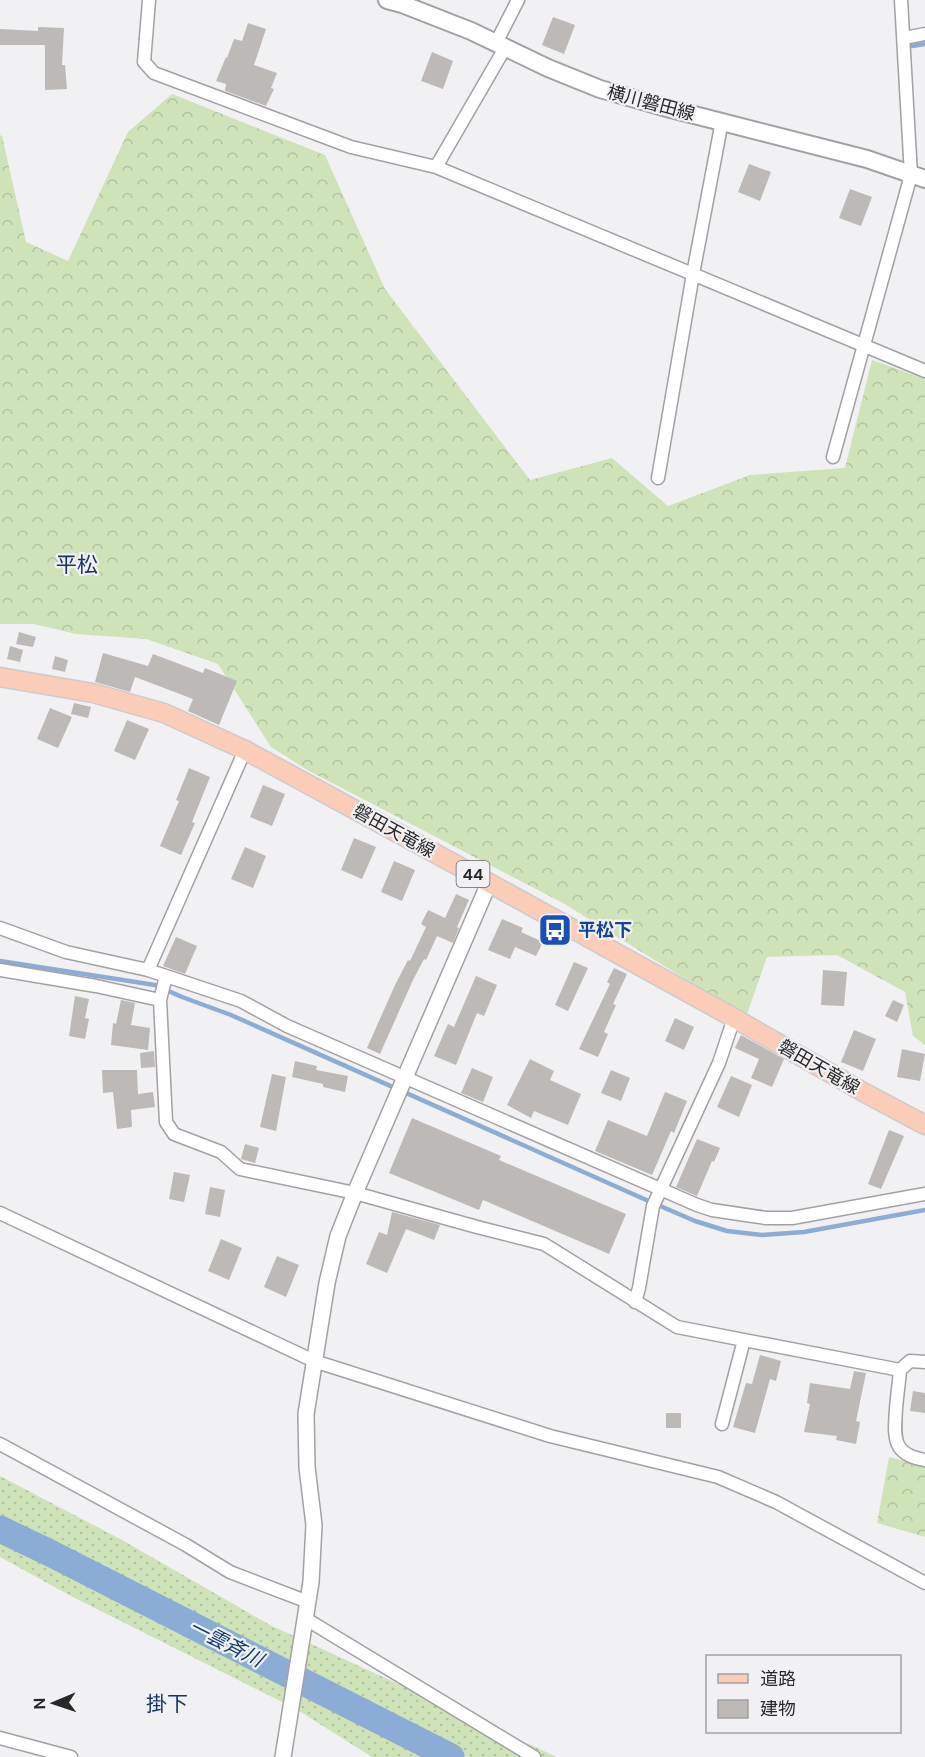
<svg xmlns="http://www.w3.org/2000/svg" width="925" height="1757" font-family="'DM Sans','Noto Sans JP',sans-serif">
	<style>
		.grass { fill: url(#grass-dots) }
		.forest { fill: url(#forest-crowns) }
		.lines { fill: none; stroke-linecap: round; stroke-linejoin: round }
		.stream { stroke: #8bacd4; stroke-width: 4.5 }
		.river { stroke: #8bacd4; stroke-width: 27 }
		.building { fill: #bcb9b7 }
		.minor-casing { stroke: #a1a1a4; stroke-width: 15 }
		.tertiary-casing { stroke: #a1a1a4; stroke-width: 18 }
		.secondary-casing { stroke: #a1a1a4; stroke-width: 20 }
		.primary-casing { stroke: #cbcbcc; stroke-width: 21 }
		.minor { stroke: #fff; stroke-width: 12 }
		.tertiary { stroke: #fff; stroke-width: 15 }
		.secondary { stroke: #fff; stroke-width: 16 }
		.primary { stroke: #fbccb8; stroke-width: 18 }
		.labels { text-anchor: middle; stroke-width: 4.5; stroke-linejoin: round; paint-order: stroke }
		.shield { fill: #f1f1f4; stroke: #646466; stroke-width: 1.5 }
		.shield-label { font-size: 16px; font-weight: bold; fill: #282829 }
		.street-label { font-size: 18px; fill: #282829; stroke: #f1f1f4 }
		.transit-label { font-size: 18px; font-weight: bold; fill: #164399; stroke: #f1f1f4; text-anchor: start }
		.water-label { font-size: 20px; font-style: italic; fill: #0e3c6e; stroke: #f1f1f4 }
		.quarter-label { font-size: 21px; fill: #143469; stroke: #f1f1f4 }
	</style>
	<defs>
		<pattern id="grass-dots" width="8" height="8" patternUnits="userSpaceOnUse" patternTransform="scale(1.5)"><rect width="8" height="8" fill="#cfe3b9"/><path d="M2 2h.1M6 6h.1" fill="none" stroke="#b2c39f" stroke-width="1.8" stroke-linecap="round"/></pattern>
		<pattern id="forest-crowns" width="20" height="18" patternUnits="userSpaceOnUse" patternTransform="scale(1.5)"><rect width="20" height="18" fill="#cfe3b9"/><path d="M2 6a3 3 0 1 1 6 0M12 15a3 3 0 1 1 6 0" fill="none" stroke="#b2c39f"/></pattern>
	</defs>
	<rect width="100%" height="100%" fill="#f1f1f4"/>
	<!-- grass -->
	<path class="grass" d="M0,1476L122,1540L270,1625L557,1757H372L296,1709L69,1595L0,1557Z"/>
	<!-- forest -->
	<path class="forest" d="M172,94L325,155L385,289L530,480L612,458L668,506L750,475L845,468L872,360L925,379V1045L913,1036L905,992L837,955L767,957L746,1017L563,903L309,771L271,747L218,664L146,639L76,634L34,624H0V135L2,136L26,242L68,261L128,132Z
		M889,1457L925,1466V1537L877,1523Z"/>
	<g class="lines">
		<!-- stream -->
		<path class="stream" d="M912,46L925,44
			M0,961L155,985L182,997L231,1015L644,1199L695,1221L727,1231L762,1235L804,1232L925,1210"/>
		<!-- river -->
		<path class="river" d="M0,1529L50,1553L451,1757"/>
	</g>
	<!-- building -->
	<path class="building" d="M553,17L575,25L564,54L542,45Z
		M248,23L266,29L254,65L277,73L271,88L274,89L266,106L225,91L226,84L216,81L226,57L227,58L234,39L242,41Z
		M38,27L64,28L62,65H65L67,89L45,90V45H0V29L38,31Z
		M432,52L453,61L443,89L421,81Z
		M749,164L771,172L760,201L738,192Z
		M850,189L872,197L861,226L839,218Z
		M19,632L36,637L33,647L16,644Z
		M10,646L23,650L20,662L7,659Z
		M103,653L148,666L153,654L203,673L205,668L237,681L219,725L188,711L193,699L135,677L130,692L95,682Z
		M55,656L68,660L65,672L52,669Z
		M74,703L91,707L88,718L71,714Z
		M50,708L72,717L58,748L37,739Z
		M127,720L149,729L135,760L114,751Z
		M189,768L210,777L192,822L195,823L181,855L160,846L179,801L176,800Z
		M263,785L285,794L272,826L250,817Z
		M354,838L376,847L362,879L341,870Z
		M245,847L266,856L253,888L231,879Z
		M394,861L415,870L402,901L381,892Z
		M456,894L469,900L457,927L459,928L453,943L437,936L426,960L424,959L413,980L380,1054L367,1048L395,985L408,960L410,961L426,927L421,924L428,910L445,918Z
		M502,919L523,928L521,932L543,942L536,956L515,947L510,959L488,950Z
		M176,937L197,946L185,974L163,966Z
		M574,962L588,968L568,1011L555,1005Z
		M614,968L627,974L613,1004L616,1005L604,1032L608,1034L598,1057L579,1049L610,984L607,982Z
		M823,970L847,972L844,1006L821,1005Z
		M476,976L497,985L484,1016L477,1013L456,1065L434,1056L448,1024L454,1027Z
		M75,996L89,999L85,1018L89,1019L85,1039L69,1036Z
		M121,1000L135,1003L131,1025L150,1028L148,1050L111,1045L113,1023L116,1024Z
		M893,1000L904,1005L897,1022L885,1016Z
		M675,1018L694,1027L684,1050L665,1041Z
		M854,1030L876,1039L863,1071L841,1062Z
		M741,1035L784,1059L772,1087L751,1078L759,1059L735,1048Z
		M902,1049L925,1054L920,1081L897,1077Z
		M154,1051L155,1067L141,1068L140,1053Z
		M530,1059L554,1071L550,1080L581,1094L568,1125L534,1111L531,1118L507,1105Z
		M295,1061L317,1066L316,1070L348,1076L345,1092L323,1087V1084L292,1077Z
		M472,1068L493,1077L483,1102L461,1093Z
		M102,1070H137L138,1094L153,1092L155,1107L131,1110L132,1127L117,1129L113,1092L103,1093Z
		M611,1070L630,1078L621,1101L601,1093Z
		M272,1074L286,1077L276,1131L260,1127Z
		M731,1076L752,1085L739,1117L717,1107Z
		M665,1092L687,1101L674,1133L671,1131L652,1175L595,1151L608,1120L647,1136Z
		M412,1118L501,1156L499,1160L626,1214L609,1254L483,1200L479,1210L389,1173Z
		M889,1130L904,1136L881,1189L868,1184Z
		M697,1139L720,1148L714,1162L712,1161L697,1196L676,1187Z
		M245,1144L259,1148L255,1163L241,1159Z
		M174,1172L190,1175L184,1202L169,1199Z
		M210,1187L225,1190L220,1217L205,1214Z
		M392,1212L440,1225L434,1240L406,1229L387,1273L366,1264L379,1232L387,1235Z
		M221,1239L242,1248L229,1280L208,1271Z
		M277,1256L299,1265L286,1297L264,1287Z
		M760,1355L781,1361L776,1381L770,1379L755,1433L733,1427L746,1383L752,1384Z
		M854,1371L866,1373L856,1421L860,1422L856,1444L836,1440L837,1436L804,1432L810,1404L807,1403L810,1383L850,1389Z
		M913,1391L925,1393V1413L910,1411Z
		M666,1413H681V1428H666Z"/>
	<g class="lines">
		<defs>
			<path id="minor" d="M149,0L144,62L154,73L351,147L436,167L925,371
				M904,38L925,34
				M496,43L518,0
				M436,167L505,48
				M833,457L911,175L901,0
				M658,478L693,274L722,121
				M0,928L66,952L148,970L241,1001L287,1026L697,1205L712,1210L766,1218H792L925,1194
				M0,970L96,986L160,1000
				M148,970L245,750
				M166,976L160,1000L166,1122L174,1134L221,1152L240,1169L355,1193L477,1227L544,1244L677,1327L900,1370
				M0,1213L314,1361L550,1436L718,1477L776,1502L925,1583
				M635,1302L639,1288L653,1206L719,1063L734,1018
				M925,1362L910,1361L900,1370C899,1383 897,1396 896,1409C894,1437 892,1455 925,1460
				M722,1424L744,1340
				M0,1444L186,1545L230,1572L308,1602
				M306,1619L534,1757
				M0,1738L71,1757"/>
			<path id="tertiary" d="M283,1757L311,1582L314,1525L307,1467L306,1414L327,1283L338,1236L355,1193L489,883"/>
			<path id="secondary" d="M387,0L402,4L471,31L548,68L600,89L663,107L867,159L925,179"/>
			<path id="primary" d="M0,677L93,693L164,713L245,750L473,874L734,1018L865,1093L925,1125"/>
		</defs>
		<!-- minor casing -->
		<use href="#minor" class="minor-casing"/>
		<!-- tertiary casing -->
		<use href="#tertiary" class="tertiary-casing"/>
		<!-- secondary casing -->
		<use href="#secondary" class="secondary-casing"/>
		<!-- primary casing -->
		<use href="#primary" class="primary-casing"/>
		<!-- minor -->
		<use href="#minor" class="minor"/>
		<!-- tertiary -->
		<use href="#tertiary" class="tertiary"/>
		<!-- secondary -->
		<use href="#secondary" class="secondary"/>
		<!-- primary -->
		<use href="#primary" class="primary"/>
	</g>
	<!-- icons -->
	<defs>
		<symbol id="bus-square" viewBox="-11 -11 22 22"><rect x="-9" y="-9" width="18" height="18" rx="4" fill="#1a4fb4" stroke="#f1f1f4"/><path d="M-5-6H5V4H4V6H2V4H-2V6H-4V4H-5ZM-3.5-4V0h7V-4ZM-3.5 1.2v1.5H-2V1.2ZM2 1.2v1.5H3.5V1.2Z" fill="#fff"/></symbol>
	</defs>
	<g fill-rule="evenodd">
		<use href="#bus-square" x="536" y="911" width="38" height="38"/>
	</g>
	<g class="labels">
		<!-- shield labels -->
		<rect class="shield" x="456.5" y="861" width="33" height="26" rx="4.5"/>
		<g class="shield-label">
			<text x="473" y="880">44</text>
		</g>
		<!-- street labels -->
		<g class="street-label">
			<text transform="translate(651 103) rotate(15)" y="6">横川磐田線</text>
			<text transform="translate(394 831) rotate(29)" y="6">磐田天竜線</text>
			<text transform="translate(819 1067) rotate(30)" y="6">磐田天竜線</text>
		</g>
		<!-- transit labels -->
		<g class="transit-label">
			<text x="578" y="936">平松下</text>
		</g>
		<!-- water labels -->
		<g class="water-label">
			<text transform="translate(226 1643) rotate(27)" y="7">一雲斉川</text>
		</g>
		<!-- quarter labels -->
		<g class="quarter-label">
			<text x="77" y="572">平松</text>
			<text x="167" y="1711">掛下</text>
		</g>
	</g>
	<!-- legend -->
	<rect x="706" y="1655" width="195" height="78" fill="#f1f1f4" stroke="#a1a1a3" stroke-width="1.5"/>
	<rect x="718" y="1674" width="30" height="9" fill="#fbccb8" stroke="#a1a1a3" stroke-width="1.5"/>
	<text x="760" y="1685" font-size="18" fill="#282829">道路</text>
	<rect x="718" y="1700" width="30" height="18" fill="#bcb9b7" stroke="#a1a1a3" stroke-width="1.5"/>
	<text x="760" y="1715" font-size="18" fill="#282829">建物</text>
	<!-- north arrow -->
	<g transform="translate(54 1703) rotate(268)" stroke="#f1f1f4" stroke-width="4.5" paint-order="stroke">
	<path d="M0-4.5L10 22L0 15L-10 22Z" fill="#282829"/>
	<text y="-9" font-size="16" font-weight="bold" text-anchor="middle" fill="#282829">N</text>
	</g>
</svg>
